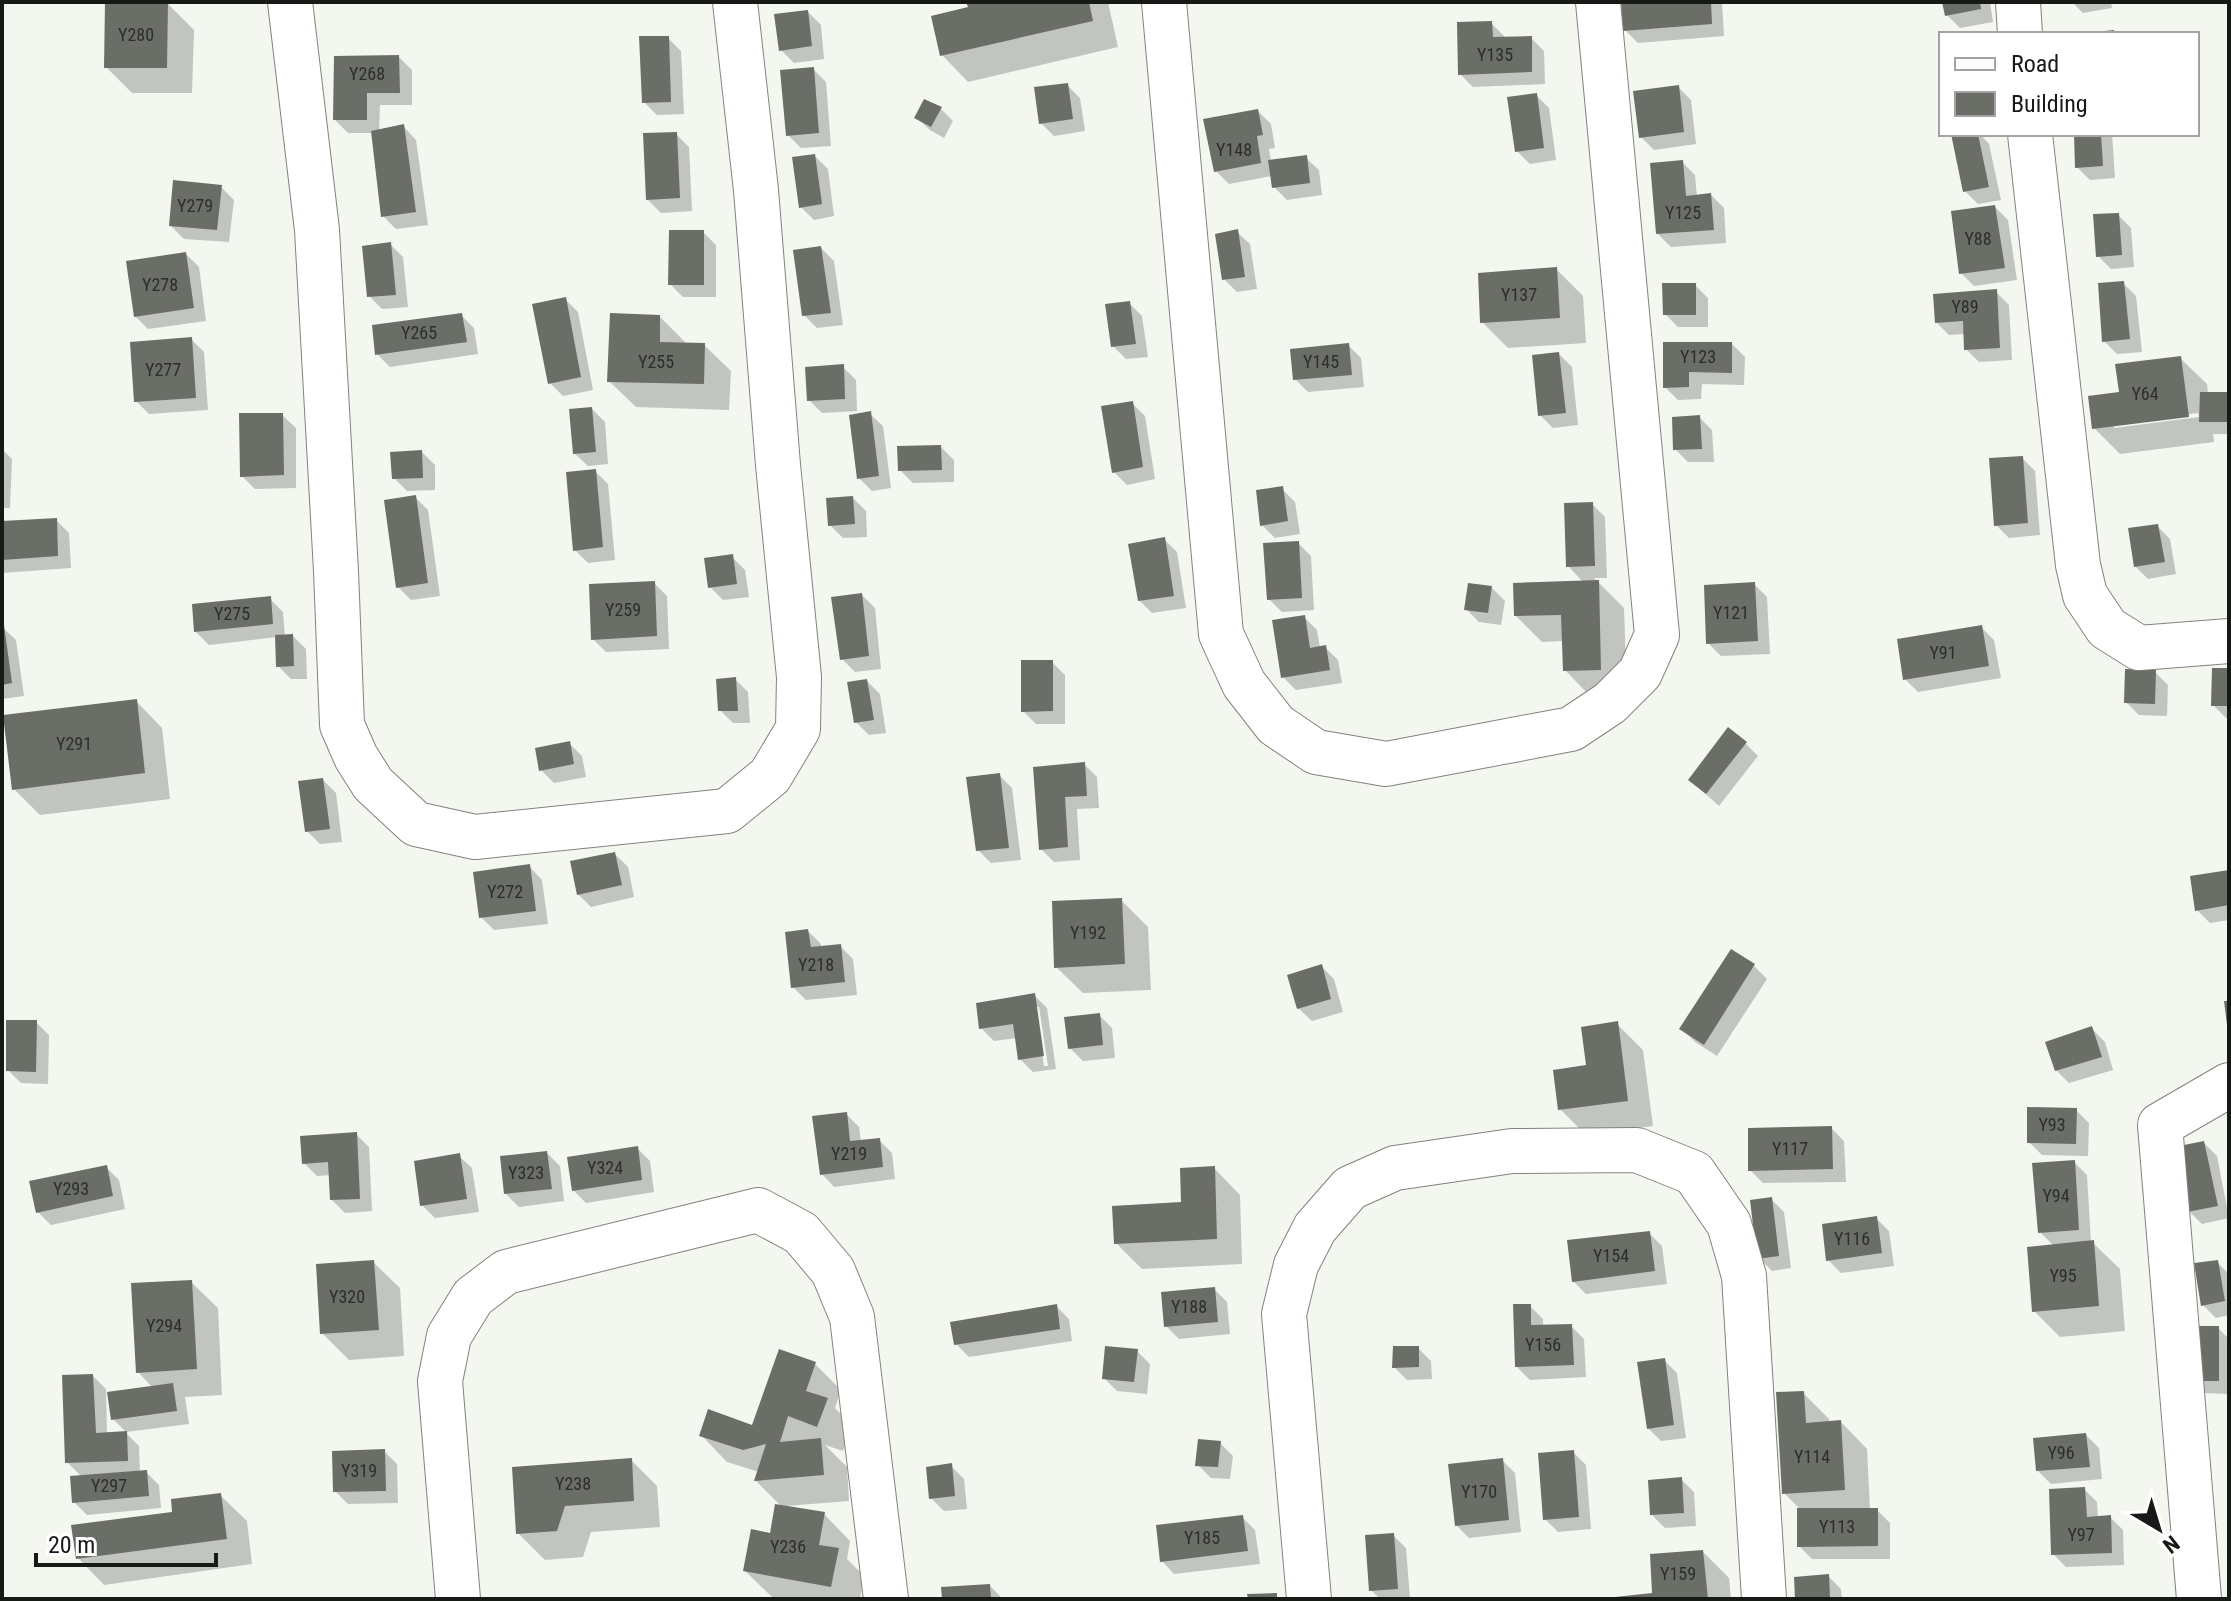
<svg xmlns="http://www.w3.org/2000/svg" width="2231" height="1601" font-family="'Roboto Condensed',sans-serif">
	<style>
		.shadow { fill: #0003; fill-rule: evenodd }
		.building { fill: #6b6e67 }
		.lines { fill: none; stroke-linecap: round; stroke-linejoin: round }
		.minor-casing { stroke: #80847d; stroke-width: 46 }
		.minor { stroke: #fff; stroke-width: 44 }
		.labels { text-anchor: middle; stroke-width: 8; stroke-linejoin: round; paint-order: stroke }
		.number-label { font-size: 18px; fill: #2c2e2a }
	</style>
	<rect width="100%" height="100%" fill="#f3f7ef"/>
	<!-- shadow -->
	<path class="shadow" d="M968,2H1108L1118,47L968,82L942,55L970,8Z
		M1623,2H1722L1724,36L1638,43L1625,30Z
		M1944,2H1990L1993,22L1960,28L1947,15Z
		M2072,2H2111L2112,8L2083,13Z
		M167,3L194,30L192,93H132L106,67Z
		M808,12L821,25L824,59L794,63L781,50Z
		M1491,23L1504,36L1505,39L1531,38L1544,51L1545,84L1473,87L1460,74Z
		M668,38L681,51L684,114L657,115L644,102Z
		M399,57L412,70V105H380L379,132L404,127L416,140L428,225L396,229L383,216L373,133H348L335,120Z
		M813,69L826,82L831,146L801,148L788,135Z
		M1067,85L1080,98L1085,131L1054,136L1041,123Z
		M1678,87L1691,100L1696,144L1654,150L1641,137Z
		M1536,95L1549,108L1556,160L1530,164L1517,151Z
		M940,108L953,121L944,138L930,130L917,118Z
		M1258,111L1271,124L1275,148L1269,149L1271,162L1306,158L1319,170L1322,195L1287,200L1274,187L1272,176L1229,184L1216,171Z
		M676,134L689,147L692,211L661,213L648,200Z
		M1959,134H1980L1989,144L2001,200L1978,204L1965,191Z
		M2076,134H2112L2115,178L2090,180L2077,167Z
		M815,156L828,169L834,216L814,220L801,207Z
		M1682,162L1695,175L1697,197L1711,195L1724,208L1726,243L1671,247L1658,234Z
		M221,187L234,200L229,242L184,239L171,226Z
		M1995,207L2008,220L2017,280L1974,286L1961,273Z
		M2118,215L2131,228L2134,267L2111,269L2098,256Z
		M703,232L716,245V297H683L670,284Z
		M1237,232L1250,244L1257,289L1237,292L1224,279Z
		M390,244L403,257L408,307L382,309L369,296Z
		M821,248L834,261L843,325L817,328L804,315Z
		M186,254L199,267L206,321L148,329L135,316Z
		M1556,269L1583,296L1586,343L1508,348L1482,322Z
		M2123,283L2136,296L2142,352L2117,354L2104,341Z
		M1695,285L1708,298V327H1678L1665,314Z
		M1996,292L2009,305L2012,360L1979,362L1966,349V334L1949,335L1936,322Z
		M565,299L578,312L593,390L563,396L550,383Z
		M1129,303L1142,316L1148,357L1126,359L1113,346Z
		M461,315L474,328L478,354L390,367L377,354Z
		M660,317L686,343L704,345L731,371L729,410L636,407L609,381Z
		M191,339L204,352L208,410L149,414L136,401Z
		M1732,344L1745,357L1744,385L1702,384L1701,399L1678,400L1665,387Z
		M1348,345L1361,358L1364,387L1308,392L1295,379Z
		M1559,354L1572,367L1578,425L1553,428L1540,415Z
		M2180,358L2207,384L2208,394L2229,395V434H2213L2214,442L2120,454L2094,428L2121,394ZM2198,413L2199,417L2114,428V424Z
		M843,367L856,380L857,411L822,413L809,400Z
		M1132,403L1145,416L1155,479L1127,485L1114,472Z
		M592,409L605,422L608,464L588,466L574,453Z
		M870,414L883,426L891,488L872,491L859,478Z
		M282,415L296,428V488L255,489L242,476Z
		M1699,417L1712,430L1714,462H1688L1675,449Z
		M941,447L954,460V482L913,483L900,470Z
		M2,449L12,459L10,508H2Z
		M422,452L435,465V490L407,491L394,478Z
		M2022,458L2035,471L2040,535L2009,538L1996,525Z
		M595,471L608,484L615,560L588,563L575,550Z
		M1282,489L1295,502L1300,534L1275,538L1262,525Z
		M415,497L428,510L440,596L411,600L398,587Z
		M853,498L866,511L867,537L843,538L830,525Z
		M1592,504L1605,517L1607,578H1594L1624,608L1627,696L1591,697L1565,670L1564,641L1542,642L1516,616L1584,583L1568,566Z
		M56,520L69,533L71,568L2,573V523Z
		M2157,526L2170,539L2176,574L2148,579L2135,566Z
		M1164,539L1177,552L1186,608L1152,613L1139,600Z
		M1298,543L1311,556L1314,610L1282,612L1269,599Z
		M732,557L745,570L749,597L723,600L710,587Z
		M654,583L667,596L669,649L606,652L593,639Z
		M1754,584L1767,597L1770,654L1721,656L1708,643Z
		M1492,588L1505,601L1501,625L1479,622L1466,609Z
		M862,595L875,608L881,669L855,672L842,659Z
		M270,599L283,612L285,637L293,636L306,649L307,679H291L278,666L277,637L209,645L196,632Z
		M1304,617L1317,630L1320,648L1325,647L1338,660L1342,683L1296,690L1283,677Z
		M2,627L16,640L24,696L2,699Z
		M1981,627L1994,640L2001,678L1918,692L1905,679Z
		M1052,662L1065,675V724H1036L1023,711Z
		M2229,670V718H2226L2213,705Z
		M2155,672L2168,685L2167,716L2139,715L2126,702Z
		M735,679L748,692L750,723H733L720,710Z
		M867,681L880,694L886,733L869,735L856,722Z
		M136,701L162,728L170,799L40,815L14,789Z
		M569,743L582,756L586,777L554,783L541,770Z
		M1745,743L1758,756L1719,806L1690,780Z
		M1084,764L1097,777L1099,808L1077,809L1080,860L1054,862L1041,849L1035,768Z
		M999,775L1012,788L1021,860L991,863L978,850Z
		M323,780L336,793L342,842L320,844L307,831Z
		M615,854L628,867L634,897L591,907L578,894Z
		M529,866L542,880L548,924L494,930L481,917Z
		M2229,872V920L2210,923L2197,910Z
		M1121,900L1148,927L1151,990L1083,993L1056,967Z
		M808,931L821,944V948L840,946L853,959L857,995L806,1000L793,987Z
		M1732,952L1754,966L1767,979L1717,1056L1695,1042L1682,1029Z
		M1321,966L1334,979L1343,1012L1312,1021L1298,1008Z
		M1034,995L1047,1008L1056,1069L1033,1072L1020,1059L1017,1038L994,1041L981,1028ZM1035,1007H1039L1048,1066H1044Z
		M1099,1015L1112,1028L1115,1058L1083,1061L1070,1048Z
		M36,1022L49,1035L48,1084L21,1083L8,1070Z
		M1617,1024L1643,1050L1653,1126L1586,1135L1560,1109Z
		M2092,1029L2105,1042L2113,1070L2069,1083L2056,1070Z
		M2076,1110L2089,1123L2088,1156L2042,1155L2029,1142Z
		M846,1114L859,1127L861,1142L879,1140L892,1153L895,1179L834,1187L822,1174Z
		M1831,1128L1844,1141L1846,1182L1763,1183L1750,1170Z
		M356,1134L369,1147L372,1211L345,1213L332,1200L331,1175L317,1176L304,1163Z
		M2204,1143L2217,1156L2229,1218L2202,1224L2189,1211Z
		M637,1148L650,1161L654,1192L586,1203L573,1190Z
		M547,1153L560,1166L564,1201L519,1207L506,1194Z
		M459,1156L472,1168L479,1212L435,1218L422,1205Z
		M2074,1162L2087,1175L2091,1243H2093L2120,1269L2125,1331L2060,1337L2034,1311L2054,1246L2040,1232Z
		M106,1167L119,1180L125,1209L51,1225L38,1212Z
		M1214,1168L1240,1195L1242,1264L1142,1269L1116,1243L1183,1204Z
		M1771,1199L1784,1212L1791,1268L1772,1271L1759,1258Z
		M1876,1218L1889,1231L1894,1266L1841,1273L1828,1260Z
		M1649,1233L1662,1246L1667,1284L1586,1294L1573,1281Z
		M373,1262L400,1288L404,1356L349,1360L322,1333Z
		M2217,1262L2229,1274V1315L2216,1318L2203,1305Z
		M191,1282L218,1308L222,1395L185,1397L189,1424L126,1432L113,1419L153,1388L138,1372Z
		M1214,1289L1227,1302L1230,1334L1179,1339L1166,1326Z
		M1056,1306L1069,1319L1072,1341L969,1357L956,1344Z
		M1530,1306L1543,1319V1326H1571L1584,1339L1586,1377L1530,1380L1517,1367Z
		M2218,1328L2229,1339V1394L2203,1393L2190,1380Z
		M1418,1348L1431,1361L1432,1379L1407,1380L1394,1367Z
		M1137,1351L1150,1364L1147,1394L1117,1391L1104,1378Z
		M1664,1360L1677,1373L1686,1438L1661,1441L1648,1428Z
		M815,1364L841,1390L835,1408L853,1426L843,1451L825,1445L847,1467L849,1501L786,1506L824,1514L850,1541L847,1559L864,1576L860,1599H784L772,1597L745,1571L771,1535L782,1507L756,1481L759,1472L727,1462L701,1435L753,1427Z
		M93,1376L106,1389L107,1434L126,1433L139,1446L140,1473L146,1472L159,1485L161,1508L87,1515L74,1502L82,1477L67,1462Z
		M1803,1393L1829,1419V1423L1841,1422L1867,1449L1870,1510H1877L1890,1523V1559H1812L1799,1546V1508L1784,1493Z
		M2086,1435L2099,1448L2102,1479L2051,1484L2038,1471Z
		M1220,1443L1233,1456L1230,1479L1211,1478L1198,1465Z
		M384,1451L397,1464L398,1503L348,1504L335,1491Z
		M1573,1452L1586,1465L1591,1529L1558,1532L1545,1519Z
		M631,1460L657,1486L660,1527L591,1532L583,1557L545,1560L518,1533Z
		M1502,1460L1515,1473L1521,1532L1469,1538L1456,1525Z
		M951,1466L964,1479L967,1509L944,1511L931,1498Z
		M1681,1479L1694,1492L1696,1526L1665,1528L1652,1515Z
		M2084,1489L2097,1502L2098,1518L2110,1517L2123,1530L2124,1565L2066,1567L2053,1554Z
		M220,1495L247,1521L252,1564L104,1585L78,1558Z
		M1242,1517L1255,1530L1260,1564L1174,1574L1162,1561Z
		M1393,1535L1406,1548L1410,1599H1380L1371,1590Z
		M1703,1552L1729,1578L1731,1599H1613L1654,1595Z
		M1828,1576L1841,1589L1842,1599H1797Z
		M990,1586L1003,1599H944Z"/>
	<!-- building -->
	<path class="building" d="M105,2H168L167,68H104Z
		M966,2H1089L1093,21L940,56L931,16L968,7Z
		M1621,2H1711L1712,24L1623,31Z
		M1942,2H1980L1981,9L1945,16Z
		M808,10L812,46L779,51L774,14Z
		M1492,21L1493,37L1532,36V72L1458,75L1457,22Z
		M2114,30L2115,34H2095V32Z
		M639,36H669L671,102L642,103Z
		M399,55L400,93H367V120H333L334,56Z
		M814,67L819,133L786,136L780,70Z
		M1068,83L1073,119L1039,124L1034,87Z
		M1679,85L1684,132L1639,138L1633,91Z
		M1537,93L1544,148L1515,152L1507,97Z
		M924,99L942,107L931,127L914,118Z
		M1258,109L1263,135L1257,136L1261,163L1214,172L1203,119Z
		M404,124L416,212L381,217L371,131Z
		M677,132L680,198L646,200L643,133Z
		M1951,134H1978L1989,187L1963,192Z
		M2074,134H2101L2103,166L2075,168Z
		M815,154L822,204L799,208L792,157Z
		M1307,155L1310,183L1272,188L1268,160Z
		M1683,160L1686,196L1711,193L1714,230L1656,234L1650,163Z
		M173,180L222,185L217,230L169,226Z
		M1995,205L2005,268L1959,274L1951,211Z
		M2119,213L2122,255L2096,257L2093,214Z
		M1238,229L1245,277L1222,280L1215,234Z
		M669,230H704V285H668Z
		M391,242L396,295L367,297L362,246Z
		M821,246L831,313L802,316L793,250Z
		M186,252L194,308L134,317L126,261Z
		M1557,267L1560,318L1480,323L1478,273Z
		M2124,281L2130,339L2102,342L2098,283Z
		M1662,283H1696V315H1663Z
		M1997,289L2000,348L1964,350L1963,321L1935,323L1933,294Z
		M566,297L581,377L548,384L532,304Z
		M1130,301L1136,344L1111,347L1105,304Z
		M462,313L467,342L375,355L372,325Z
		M610,313L660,315V342L705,343L704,384L607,382Z
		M192,337L196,398L134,402L130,342Z
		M1663,342H1732V373L1689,372V387L1663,388Z
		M1349,343L1352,375L1293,380L1290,349Z
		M1559,352L1566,413L1538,416L1532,355Z
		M2181,356L2189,417L2092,429L2088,396L2119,392L2115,364Z
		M844,364L845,399L807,401L805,367Z
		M2200,392H2229V422H2199Z
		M1133,401L1143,467L1112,473L1101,406Z
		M592,407L596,452L573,454L569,409Z
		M871,411L879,476L857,479L849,415Z
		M239,413H283L284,475L240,477Z
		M1700,415L1702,449L1673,450L1672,417Z
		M941,445L942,470L898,471L897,446Z
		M422,450L423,478L392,479L390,452Z
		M2023,456L2028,523L1994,526L1989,458Z
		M596,469L603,547L573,551L566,472Z
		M1283,486L1288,521L1260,526L1256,490Z
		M416,495L428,583L396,588L384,500Z
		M853,496L855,524L828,526L826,498Z
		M1593,502L1595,566L1566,567L1564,503Z
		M57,518L58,556L2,560V521Z
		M2158,524L2165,562L2134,567L2128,528Z
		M1165,537L1174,596L1138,601L1128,544Z
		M1299,541L1302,598L1267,600L1263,543Z
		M733,554L737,584L708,588L704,558Z
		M1599,580L1601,670L1563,671L1561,615L1514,616L1513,583Z
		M655,581L657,636L591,640L589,584Z
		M1755,582L1758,641L1706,644L1704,585Z
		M1468,583L1492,586L1488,613L1464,610Z
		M862,593L869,656L840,660L831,597Z
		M271,596L273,624L194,632L192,604Z
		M1305,615L1310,648L1326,645L1330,670L1281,678L1272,620Z
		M2,625H4L12,683L2,685Z
		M1982,625L1989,666L1903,680L1897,639Z
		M293,634L294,666L276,667L275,635Z
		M1021,660H1053V711L1021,712Z
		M2212,668H2229V706H2211Z
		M2125,669L2156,670L2155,704L2124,703Z
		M736,677L738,711H718L716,679Z
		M867,679L874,720L854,723L847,682Z
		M137,699L145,773L12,790L3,715Z
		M1728,727L1747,742L1706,794L1688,780Z
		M570,741L574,764L539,771L535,748Z
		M1085,762L1087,796L1065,797L1068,847L1039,850L1033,767Z
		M1000,773L1009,848L976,851L966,777Z
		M323,778L330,829L305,832L298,781Z
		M615,852L622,885L577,895L570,861Z
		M530,864L536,911L479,918L473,872Z
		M2229,870V905L2195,911L2190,876Z
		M1122,898L1125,964L1054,968L1052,901Z
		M808,929L811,947L841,944L845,982L791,988L785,932Z
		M1731,949L1755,964L1704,1045L1679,1029Z
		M1322,964L1331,999L1297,1009L1287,975Z
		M1035,993L1044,1056L1018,1060L1013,1024L979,1029L976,1003Z
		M2224,1001H2229V1025H2227Z
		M1100,1013L1103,1045L1068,1049L1064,1017Z
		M6,1020H37L36,1072L6,1071Z
		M1618,1021L1628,1101L1558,1110L1553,1070L1586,1065L1581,1027Z
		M2092,1026L2102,1057L2055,1071L2045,1042Z
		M2027,1107L2077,1108L2076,1144L2027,1143Z
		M847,1112L850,1141L880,1138L883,1167L820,1175L812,1116Z
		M1832,1126L1833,1169L1748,1171V1128Z
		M357,1132L360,1199L330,1200L328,1162L302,1164L300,1136Z
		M2204,1141L2218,1206L2187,1212L2174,1147Z
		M638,1146L642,1180L572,1191L567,1157Z
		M547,1151L552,1189L504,1194L500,1156Z
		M460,1153L467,1199L420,1206L414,1161Z
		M2075,1160L2079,1230L2038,1233L2032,1163Z
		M107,1165L113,1196L36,1213L29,1181Z
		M1215,1166L1217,1239L1114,1244L1112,1206L1181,1202L1180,1168Z
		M1772,1197L1779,1256L1757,1259L1750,1200Z
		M1877,1216L1882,1253L1826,1261L1822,1224Z
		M1650,1231L1655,1271L1572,1282L1567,1240Z
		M2094,1240L2099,1306L2032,1312L2027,1247Z
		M374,1260L379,1330L320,1334L316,1264Z
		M2218,1260L2225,1301L2201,1306L2194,1263Z
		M192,1280L197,1369L136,1373L131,1283Z
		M1215,1287L1218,1322L1164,1327L1161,1292Z
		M1057,1304L1060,1329L954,1345L950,1322Z
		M1513,1304H1531V1325L1572,1324L1574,1365L1515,1367Z
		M2188,1326H2219V1381H2188Z
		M1105,1346L1138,1349L1134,1382L1102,1379Z
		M1393,1346H1419V1367L1392,1368Z
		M779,1349L816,1362L806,1391L828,1398L817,1427L788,1416L780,1442L821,1438L824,1475L754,1481L766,1444L743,1450L699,1436L708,1409L752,1425Z
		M1665,1358L1674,1425L1647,1429L1637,1362Z
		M93,1374L96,1433L127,1431L128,1461L65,1463L62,1375Z
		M173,1383L177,1411L111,1420L107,1392Z
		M1804,1391L1806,1423L1841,1420L1845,1490L1782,1494L1776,1392Z
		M2086,1433L2090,1467L2036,1471L2033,1438Z
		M1198,1439L1221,1441L1218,1467L1195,1466Z
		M385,1449L386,1491L333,1492L332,1451Z
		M1574,1450L1579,1517L1543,1520L1538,1453Z
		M632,1458L634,1501L565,1506L557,1531L516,1534L512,1467Z
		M1503,1458L1509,1520L1455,1526L1448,1464Z
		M952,1463L955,1496L929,1499L926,1467Z
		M147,1470L149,1496L72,1503L70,1476Z
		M1682,1477L1684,1513L1650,1515L1648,1480Z
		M2085,1487L2087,1517L2111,1515L2112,1553L2051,1555L2049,1489Z
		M221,1493L227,1539L76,1559L71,1525L172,1512L171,1499Z
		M775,1504L825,1512L819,1545L839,1548L831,1587L743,1571L751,1529L770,1533Z
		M1797,1508H1878V1546L1797,1547Z
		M1243,1515L1248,1551L1160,1562L1156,1525Z
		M1394,1533L1398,1589L1369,1591L1365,1535Z
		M1703,1550L1708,1599H1615V1597L1652,1593L1650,1554Z
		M1829,1574L1830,1599H1795L1794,1577Z
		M990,1584L991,1599H942L941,1587Z
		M1277,1593V1599H1248L1247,1594Z"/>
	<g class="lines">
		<defs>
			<path id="minor" d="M290,2L317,230L336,571L342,725L356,757L373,784L416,824L475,837L727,811L770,776L798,729L799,677L778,465L756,190L735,2
				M1164,2L1221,634L1244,684L1276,725L1316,752L1386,764L1571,729L1610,703L1640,673L1657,635L1598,2
				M2018,2L2020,34
				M2030,134L2078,565L2085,595L2107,628L2139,648L2229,641
				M458,1599L440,1381L449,1336L473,1297L506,1272L758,1210L801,1233L833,1271L852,1317L886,1599
				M1309,1599L1284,1314L1296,1265L1315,1228L1350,1188L1395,1168L1512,1151L1637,1150L1694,1173L1729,1224L1744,1276L1764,1599
				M2199,1599L2160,1125L2229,1085"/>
		</defs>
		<!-- minor casing -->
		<use href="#minor" class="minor-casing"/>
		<!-- minor -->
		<use href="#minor" class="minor"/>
	</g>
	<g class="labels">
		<!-- number labels -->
		<g class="number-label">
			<text x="136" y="41">Y280</text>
			<text x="1495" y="61">Y135</text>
			<text x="367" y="80">Y268</text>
			<text x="1234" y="156">Y148</text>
			<text x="195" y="212">Y279</text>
			<text x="1683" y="219">Y125</text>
			<text x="1978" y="245">Y88</text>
			<text x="160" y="291">Y278</text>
			<text x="1519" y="301">Y137</text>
			<text x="1965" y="313">Y89</text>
			<text x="419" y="339">Y265</text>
			<text x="1698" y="363">Y123</text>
			<text x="656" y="368">Y255</text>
			<text x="1321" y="368">Y145</text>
			<text x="163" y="376">Y277</text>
			<text x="2145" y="400">Y64</text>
			<text x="623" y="616">Y259</text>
			<text x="1731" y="619">Y121</text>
			<text x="232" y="620">Y275</text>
			<text x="1943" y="659">Y91</text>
			<text x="74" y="750">Y291</text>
			<text x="505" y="898">Y272</text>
			<text x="1088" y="939">Y192</text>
			<text x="816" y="971">Y218</text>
			<text x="2052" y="1131">Y93</text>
			<text x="1790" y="1155">Y117</text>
			<text x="849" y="1160">Y219</text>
			<text x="605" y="1174">Y324</text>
			<text x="526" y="1179">Y323</text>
			<text x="71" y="1195">Y293</text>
			<text x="2056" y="1202">Y94</text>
			<text x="1852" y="1245">Y116</text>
			<text x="1611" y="1262">Y154</text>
			<text x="2063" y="1282">Y95</text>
			<text x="347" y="1303">Y320</text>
			<text x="1189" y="1313">Y188</text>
			<text x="164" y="1332">Y294</text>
			<text x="1543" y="1351">Y156</text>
			<text x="2061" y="1459">Y96</text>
			<text x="1812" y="1463">Y114</text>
			<text x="359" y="1477">Y319</text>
			<text x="573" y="1490">Y238</text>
			<text x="109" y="1492">Y297</text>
			<text x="1479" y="1498">Y170</text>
			<text x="1837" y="1533">Y113</text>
			<text x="2081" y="1541">Y97</text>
			<text x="1202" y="1544">Y185</text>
			<text x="788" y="1553">Y236</text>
			<text x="1678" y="1580">Y159</text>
		</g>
	</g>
	<!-- border -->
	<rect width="2231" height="1601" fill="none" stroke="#171916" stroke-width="8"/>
	<!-- legend -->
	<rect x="1939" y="32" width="260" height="104" fill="#ffffff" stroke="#a2a3a2" stroke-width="2"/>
	<rect x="1955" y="58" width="40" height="12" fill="#ffffff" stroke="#a2a3a2" stroke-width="2"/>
	<text x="2011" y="72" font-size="24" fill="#171916">Road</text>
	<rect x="1955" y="92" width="40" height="24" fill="#6b6e67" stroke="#a2a3a2" stroke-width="2"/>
	<text x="2011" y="112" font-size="24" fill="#171916">Building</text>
	<!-- north arrow -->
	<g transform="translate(2159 1529) rotate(142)" stroke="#ffffff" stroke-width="6" paint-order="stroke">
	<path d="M0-6L14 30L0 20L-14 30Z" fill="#171916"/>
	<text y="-12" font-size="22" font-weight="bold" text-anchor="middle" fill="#171916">N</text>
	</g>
	<!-- scale -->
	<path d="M36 1553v12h180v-12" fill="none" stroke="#171916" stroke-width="4"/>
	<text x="48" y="1553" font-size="24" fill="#171916" stroke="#ffffff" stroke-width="6" paint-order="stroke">20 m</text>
</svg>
